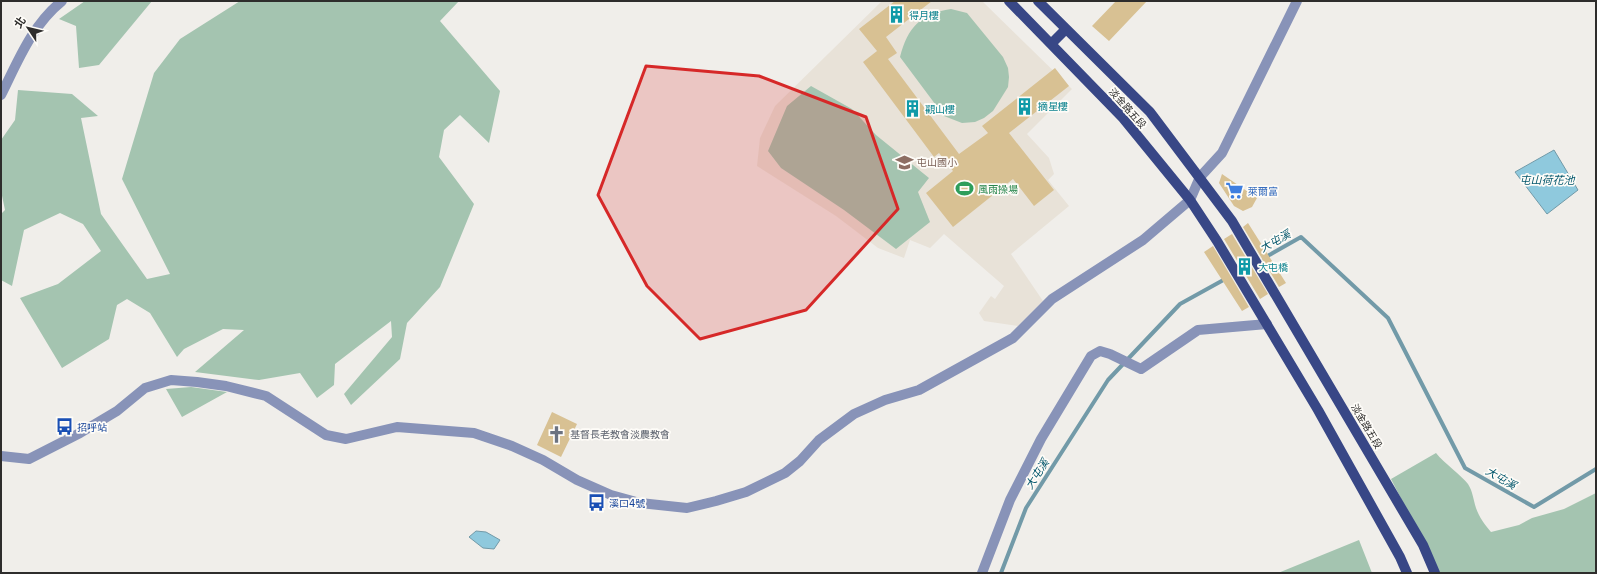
<svg xmlns="http://www.w3.org/2000/svg" width="1597" height="574" font-family="'DejaVu Sans','Noto Sans TC',sans-serif">
	<style>
		.built { fill: #e8e2d8 }
		.green { fill: #a4c4b0 }
		.water { fill: #8fc9dd; stroke: #729aa8 }
		.lines { fill: none; stroke-linecap: round; stroke-linejoin: round }
		.stream { stroke: #729aa8; stroke-width: 4 }
		.building { fill: #d8c193 }
		.minor { stroke: #8893b8; stroke-width: 10 }
		.tertiary { stroke: #8893b8; stroke-width: 10 }
		.primary { stroke: #384786; stroke-width: 10 }
		.marked { fill: #d62828; fill-opacity: 0.2; stroke: #d62828; stroke-width: 3; stroke-linejoin: round }
		.labels { text-anchor: middle; stroke-width: 3.5; stroke-linejoin: round; paint-order: stroke }
		.culture-label { font-size: 10px; fill: #0d838f; stroke: #fefcf8; text-anchor: start }
		.street-label { font-size: 10px; fill: #2e2d2c; stroke: #fefcf8 }
		.education-label { font-size: 10px; fill: #785e54; stroke: #fefcf8; text-anchor: start }
		.leisure-label { font-size: 10px; fill: #27864d; stroke: #fefcf8; text-anchor: start }
		.shop-label { font-size: 10px; fill: #366cbe; stroke: #fefcf8; text-anchor: start }
		.transit-label { font-size: 10px; fill: #164399; stroke: #fefcf8; text-anchor: start }
		.worship-label { font-size: 10px; fill: #5b616d; stroke: #fefcf8; text-anchor: start }
		.water-label { font-size: 11px; font-style: italic; fill: #02566b; stroke: #fefcf8 }
	</style>
	<rect width="100%" height="100%" fill="#f0eeea"/>
	<!-- built -->
	<path class="built" d="M882,1H982L1072,89L1027,134L1049,158L1054,174L1048,180L1069,206L1011,254L1043,301L1018,326L984,321L979,313L991,296L995,299L1004,286L944,234L930,248L910,240L904,258L878,248L836,216L757,166L760,138L775,106Z"/>
	<!-- green -->
	<path class="green" d="M85,1H152L99,65L79,68L76,26L59,19Z
		M240,1H459L440,21L500,91L489,143L460,115L444,130L439,157L474,204L440,287L407,323L400,359L351,405L344,394L392,337L391,321L335,364L334,385L317,398L300,373L259,380L195,372L244,330L223,329L184,349L177,357L150,313L127,299L117,305L109,339L62,368L20,298L58,284L101,251L83,224L60,213L24,230L12,286L1,280V214L5,210L1,191V140L15,120L18,90L72,94L98,116L81,118L101,214L147,279L170,274L122,179L154,73L180,39Z
		M951,9L967,13L1003,57L1008,68L1009,77L1008,87L993,111L984,118L975,122L962,123L944,116L900,57C908,27 920,14 951,9Z
		M811,86L852,109L876,135L929,178L918,192L930,222L896,249L844,210L781,168L768,151L787,106Z
		M191,387L227,392L182,417L166,389Z
		M1436,453C1444,463 1462,476 1468,484C1473,492 1473,499 1476,508C1479,517 1485,525 1491,532L1519,525L1532,518L1564,509L1596,493V573H1439L1391,479Z
		M1359,540L1372,573H1278Z"/>
	<!-- water -->
	<path class="water" d="M1554,150L1578,190L1547,214L1515,172Z
		M476,531L486,532L500,540L494,549L483,548L469,537Z"/>
	<g class="lines">
		<!-- stream -->
		<path class="stream" d="M1264,258L1301,237L1388,318L1465,468L1534,507L1596,469
			M1001,573L1026,508L1108,380L1180,304L1227,278"/>
	</g>
	<!-- building -->
	<path class="building" d="M895,1H932L886,37L897,53L888,59L959,154L988,133L982,126L1055,68L1069,86L1009,133L1054,190L1034,206L1013,179L953,227L926,193L953,171L939,153L934,157L863,62L877,51L859,29Z
		M1116,1H1147L1109,41L1092,26Z
		M1222,174L1257,198L1252,207L1243,211L1234,206L1219,183Z
		M1248,223L1286,283L1279,287L1243,227Z
		M1232,234L1268,294L1260,299L1224,239Z
		M1213,246L1249,307L1242,311L1204,252Z
		M552,412L577,424L561,457L537,445Z"/>
	<g class="lines">
		<!-- minor -->
		<path class="minor" d="M1,95C18,61 32,25 62,1
			M1,456L29,459L80,433L117,411L145,388L171,380L197,382L226,386L266,396L326,435L346,439L397,427L474,433L512,446L543,460L577,480L611,495L640,503L687,508L716,501L746,492L785,473L800,461L819,440L854,414L885,400L919,390L1013,338L1052,299L1143,240L1190,200
			M982,573L1010,500L1041,439L1091,356L1100,351L1110,354L1141,369L1198,330L1267,324"/>
		<!-- tertiary -->
		<path class="tertiary" d="M1190,200L1200,177L1222,153L1297,1"/>
		<!-- primary -->
		<path class="primary" d="M1009,1L1123,118L1190,200L1217,241L1318,410L1400,557L1407,573
			M1038,1L1150,112L1232,221L1423,545L1435,573
			M1051,44L1066,29"/>
	</g>
	<!-- marked area -->
	<path class="marked" d="M646,66L759,76L866,117L898,209L806,310L700,339L647,286L598,195Z"/>
	<!-- icons -->
	<defs>
		<symbol id="building-bare" viewBox="-9 -9 18 18"><path d="M-4-6H4V6H1V3H-1V6H-4ZM-2.5-4.3h1.7v1.8h-1.7ZM.8-4.3h1.7v1.8H.8ZM-2.5-1h1.7V.8h-1.7ZM.8-1h1.7V.8H.8Z" fill="#0f9aa8" stroke="#fefcf8" stroke-width="2.5" paint-order="stroke"/></symbol>
		<symbol id="school-bare" viewBox="-9 -9 18 18"><path d="M0-5L7-2L0 1L-7-2ZM-4 1L0 2.5L4 1V4Q0 6-4 4Z" fill="#8d6e63" stroke="#fefcf8" stroke-width="2.5" paint-order="stroke"/></symbol>
		<symbol id="stadium-bare" viewBox="-9 -9 18 18"><path d="M0-5a6.5 5 0 1 0 0 10a6.5 5 0 1 0 0-10ZM-3.5-1.8h7v3.6h-7Z" fill="#2e9e5b" stroke="#fefcf8" stroke-width="2.5" paint-order="stroke"/></symbol>
		<symbol id="supermarket-bare" viewBox="-9 -9 18 18"><path d="M-6-5.5h2.5l.6 2H6L4.5 2H-2.5L-4.4-4H-6ZM-1.5 3.2a1.3 1.3 0 1 0 .1 0ZM3 3.2a1.3 1.3 0 1 0 .1 0Z" fill="#3f7fe0" stroke="#fefcf8" stroke-width="2.5" paint-order="stroke"/></symbol>
		<symbol id="bus-bare" viewBox="-9 -9 18 18"><path d="M-5-6H5V4H4V6H2V4H-2V6H-4V4H-5ZM-3.5-4V0h7V-4ZM-3.5 1.2v1.5H-2V1.2ZM2 1.2v1.5H3.5V1.2Z" fill="#1a4fb4" stroke="#fefcf8" stroke-width="2.5" paint-order="stroke"/></symbol>
		<symbol id="church-bare" viewBox="-9 -9 18 18"><path d="M-1.2-6h2.4v3.5h3.3v2.4h-3.3V6h-2.4V-.1h-3.3v-2.4h3.3Z" fill="#6b7280" stroke="#fefcf8" stroke-width="2.5" paint-order="stroke"/></symbol>
	</defs>
	<g fill-rule="evenodd">
		<use href="#building-bare" x="884" y="2" width="25" height="25"/>
		<use href="#building-bare" x="1012" y="94" width="25" height="25"/>
		<use href="#building-bare" x="900" y="96" width="25" height="25"/>
		<use href="#school-bare" x="892" y="150" width="25" height="25"/>
		<use href="#stadium-bare" x="952" y="176" width="25" height="25"/>
		<use href="#supermarket-bare" x="1222" y="178" width="25" height="25"/>
		<use href="#building-bare" x="1232" y="254" width="25" height="25"/>
		<use href="#bus-bare" x="52" y="414" width="25" height="25"/>
		<use href="#church-bare" x="544" y="422" width="25" height="25"/>
		<use href="#bus-bare" x="584" y="490" width="25" height="25"/>
	</g>
	<g class="labels">
		<!-- culture labels -->
		<g class="culture-label">
			<text x="909" y="19">得月樓</text>
			<text x="1038" y="110">摘星樓</text>
			<text x="925" y="113">觀山樓</text>
			<text x="1258" y="271">大屯橋</text>
		</g>
		<!-- street labels -->
		<g class="street-label">
			<text transform="translate(1128 108) rotate(48)" y="4">淡金路五段</text>
			<text transform="translate(1367 426) rotate(59)" y="4">淡金路五段</text>
		</g>
		<!-- education labels -->
		<g class="education-label">
			<text x="917" y="166">屯山國小</text>
		</g>
		<!-- leisure labels -->
		<g class="leisure-label">
			<text x="978" y="193">風雨操場</text>
		</g>
		<!-- shop labels -->
		<g class="shop-label">
			<text x="1248" y="195">萊爾富</text>
		</g>
		<!-- transit labels -->
		<g class="transit-label">
			<text x="77" y="431">招呼站</text>
			<text x="609" y="507">溪口4號</text>
		</g>
		<!-- worship labels -->
		<g class="worship-label">
			<text x="570" y="438">基督長老教會淡農教會</text>
		</g>
		<!-- water labels -->
		<g class="water-label">
			<text x="1547" y="184">屯山荷花池</text>
			<text transform="translate(1275 241) rotate(-29)" y="4">大屯溪</text>
			<text transform="translate(1037 474) rotate(-57)" y="4">大屯溪</text>
			<text transform="translate(1501 478) rotate(30)" y="4">大屯溪</text>
		</g>
	</g>
	<!-- border -->
	<rect width="1597" height="574" fill="none" stroke="#2e2d2c" stroke-width="4"/>
	<!-- north arrow -->
	<g transform="translate(28 28) rotate(305)" stroke="#fefcf8" stroke-width="3" paint-order="stroke">
	<path d="M0-3L7 15L0 10L-7 15Z" fill="#2e2d2c"/>
	<text y="-6" font-size="11" font-weight="bold" text-anchor="middle" fill="#2e2d2c">北</text>
	</g>
</svg>
